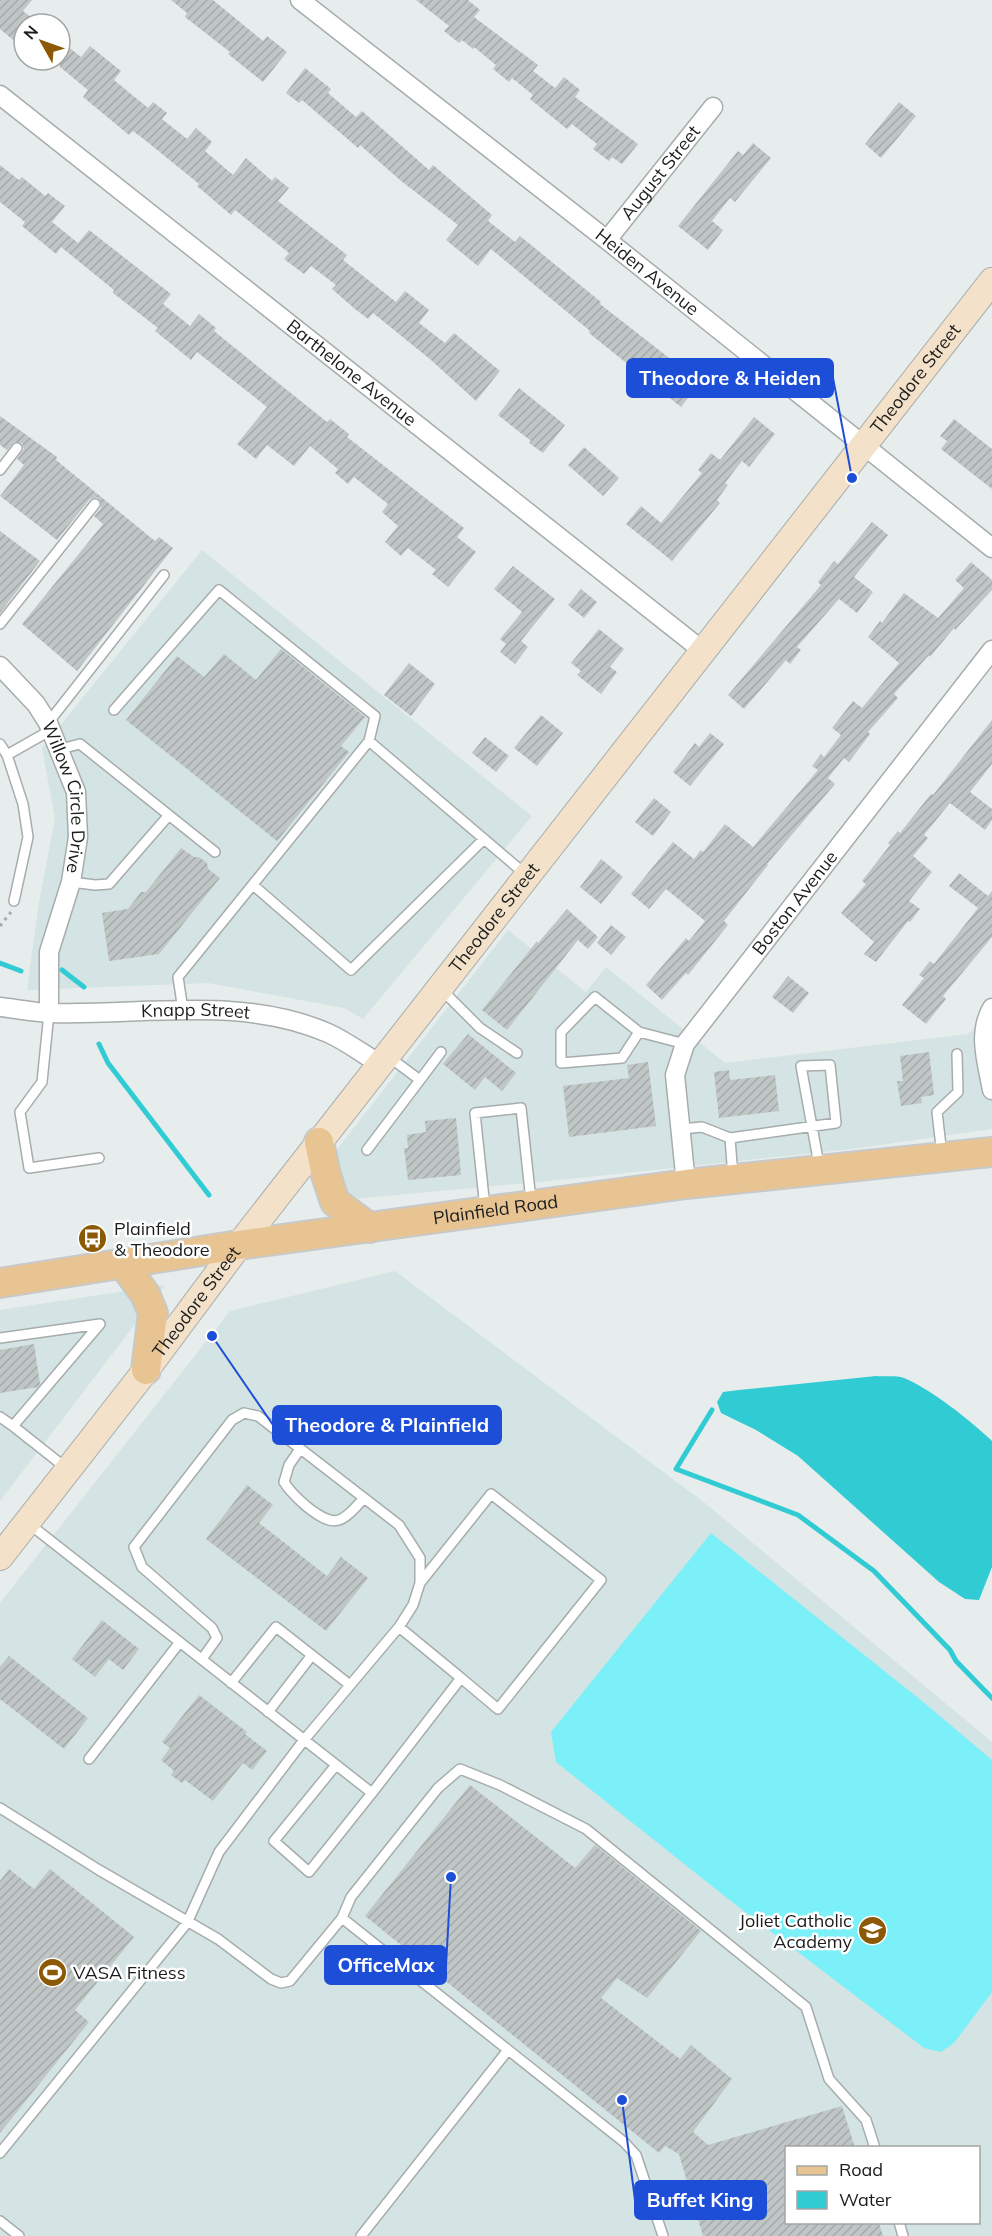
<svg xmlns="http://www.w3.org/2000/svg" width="992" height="2236" font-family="Mulish,sans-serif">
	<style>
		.built { fill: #d4e3e3; fill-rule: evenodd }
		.pitch { fill: #7bf0f8 }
		.water { fill: #31cbd4 }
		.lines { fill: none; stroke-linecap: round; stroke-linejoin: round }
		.stream { stroke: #31cbd4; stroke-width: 5 }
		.building { fill: url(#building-hatch) }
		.lane-casing { stroke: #a7acac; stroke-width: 12 }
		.street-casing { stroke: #a7acac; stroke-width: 21 }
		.secondary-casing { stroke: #a7acac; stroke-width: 28 }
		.primary-casing { stroke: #c8c9c9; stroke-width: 32 }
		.path { stroke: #a6aaaa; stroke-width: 3; stroke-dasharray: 3 4.5; stroke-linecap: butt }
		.lane { stroke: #fff; stroke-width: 9 }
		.street { stroke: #fff; stroke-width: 18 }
		.secondary { stroke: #f3e1c9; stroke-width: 26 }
		.primary { stroke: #e8c493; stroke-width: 28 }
		.labels { text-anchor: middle; stroke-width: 5; stroke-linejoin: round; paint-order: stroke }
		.street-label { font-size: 18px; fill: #1b1d1d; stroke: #fff }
		.poi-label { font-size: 18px; fill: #1b1d1d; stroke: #fff; text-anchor: start }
		.leader { fill: none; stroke: #1d4ed8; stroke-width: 2 }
		.callout-dot { fill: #1d4ed8; stroke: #fff; stroke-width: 2 }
		.callout { fill: #1d4ed8; stroke: #1d4ed8; stroke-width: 2 }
		.callout-label { font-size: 20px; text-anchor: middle; font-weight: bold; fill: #fff }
	</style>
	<defs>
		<pattern id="building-hatch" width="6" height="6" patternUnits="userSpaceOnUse" patternTransform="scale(1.5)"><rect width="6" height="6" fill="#c0c5c5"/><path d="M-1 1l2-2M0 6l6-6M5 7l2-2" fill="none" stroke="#a4a9a9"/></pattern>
	</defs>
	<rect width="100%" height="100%" fill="#e7eded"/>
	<!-- built -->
	<path class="built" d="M202,550L532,816L363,1019L344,1008L208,983L27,990L39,902L55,819L42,748Z
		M508,930L586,992L606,967L725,1063L968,1034L992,1011V1129L852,1149L570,1179L342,1200L314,1179Z
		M395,1271L705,1503L992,1742V2236H0V1603L230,1311ZM786,2148H978V2222H786Z
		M165,1285L0,1501V1310Z"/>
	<!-- pitch -->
	<path class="pitch" d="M711,1533L922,1701L992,1760V1992L954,2043L941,2052L924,2048L727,1898L556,1762L551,1732Z"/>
	<!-- water -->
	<path class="water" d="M876,1376C884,1377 896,1375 904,1378C931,1389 971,1421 992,1441V1567L979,1600L965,1599L939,1582L798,1456L756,1430L721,1413L717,1402L723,1392L739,1390Z"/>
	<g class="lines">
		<!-- stream -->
		<path class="stream" d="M0,963L21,971
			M62,970L84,987
			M99,1044L108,1063L209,1195
			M712,1410L676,1469L798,1515L874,1571L950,1650L956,1661L992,1698"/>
	</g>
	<!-- building -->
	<path class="building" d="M0,0H32L23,11L40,24H24V49L0,29Z
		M171,0H213L263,41L267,36L287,52L263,82L228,54L230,52L185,17L187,13Z
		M416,0H468L480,10L474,17L538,65L533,71L555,88L564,77L580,90L575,97L638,144L622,164L612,157L609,161L593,149L597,144L572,124L567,129L530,99L533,95L512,78L509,82L493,69L496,65L474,47L473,49L462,40L459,43L444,31L449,26Z
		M60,40L81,57L90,46L121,71L114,80L148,108L153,102L167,113L162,119L187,139L196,128L212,142L205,151L233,175L246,158L272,181L275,177L289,188L278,201L347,255L343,260L396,302L405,291L429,310L419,323L445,343L454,333L500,371L476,401L431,360L373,313L368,319L355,309L332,289L336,285L311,266L304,274L284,259L289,253L235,210L231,215L197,186L199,184L145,140L133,131L129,135L83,97L88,90L60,67Z
		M305,68L331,89L328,93L356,117L362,111L429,170L433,165L492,215L488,221L515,242L520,236L601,302L600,304L700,382L681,407L589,333L590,331L491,249L478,266L446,240L458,225L400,180L360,145L358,148L302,100L299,103L286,93Z
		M899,102L916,116L881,158L865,144Z
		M753,143L771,158L735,202L730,198L712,221L723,230L708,250L678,226L738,151L743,155Z
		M0,165L19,180L22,177L45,196L48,193L65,206L52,222L78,243L89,230L171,294L163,304L190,326L199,314L216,328L214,331L267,374L327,422L330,419L349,434L347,437L464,528L457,537L476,552L448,587L432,574L436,570L408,548L401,556L385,542L398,526L382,512L388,504L354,477L348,484L335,473L338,469L310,446L294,466L267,445L256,459L237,444L267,407L197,352L191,360L155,331L158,328L113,293L114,290L61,247L56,254L22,226L25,222L0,202Z
		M519,388L565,425L543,453L529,443L531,441L498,415Z
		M0,416L57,457L56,460L155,541L159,537L173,548L77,671L22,624L103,524L94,516L101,508V502L97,497L90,499L57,540L0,496L24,465L17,459L24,449L22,443L14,442L7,450L0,445Z
		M754,417L775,434L749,467L742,461L725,483L728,485L717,500L720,503L672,561L626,524L641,506L661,523L702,473L698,470L711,453L720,460Z
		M954,419L992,449V489L941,449L947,441L940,436Z
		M584,447L619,478L603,496L568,465Z
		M872,522L888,535L854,577L873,592L857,613L839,599L797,647L801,650L790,664L786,660L744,709L728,695L821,585L818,582L834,561L838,564Z
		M0,531L40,561L0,613Z
		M971,562L992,580V590L955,630L954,628L930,657L929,655L894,694L898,698L868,732L870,734L849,762L844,758L828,778L835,784L767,864L768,865L724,921L728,925L688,975L686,973L662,1000L646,985L686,938L689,941L705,921L666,889L649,909L631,894L673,842L694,859L701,850L703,852L725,824L753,847L818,770L812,766L821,754L824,757L841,735L832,728L853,701L862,708L899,663L868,637L880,621L882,623L904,593L938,618L964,588L955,580Z
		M513,566L555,599L521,641L528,647L515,664L500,652L506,644L500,639L522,612L494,589Z
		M581,589L597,602L584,618L568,605Z
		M599,629L624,649L610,667L617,672L601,694L577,675L581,671L571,663Z
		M281,649L365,717L341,746L349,752L277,841L126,720L177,656L204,677L224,654L256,680Z
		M409,663L435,684L411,716L384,695Z
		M541,715L563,733L537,766L514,748Z
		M992,720V764L970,792L992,809V820L985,830L950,803L924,835L928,838L913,856L932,872L909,901L920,909L910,922L908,921L876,962L864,954L874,942L841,913L866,884L862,881L890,845L888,843L898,831L900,833L931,794L933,795Z
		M710,733L724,744L690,786L673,772L695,743L699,747Z
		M485,737L509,756L496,772L472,753Z
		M654,798L671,812L653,836L635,822Z
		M181,848L194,857H199L207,863L208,869L220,878L159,954L109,961L102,913L128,909L141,892H146Z
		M601,859L623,877L601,904L580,887Z
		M959,873L988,896L992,891V937L943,996L946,999L926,1024L902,1005L924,978L919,975L930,961L934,964L978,908L949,886Z
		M567,909L598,937L588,949L578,940L507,1030L482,1010L537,941L538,943Z
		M611,925L626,937L611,955L597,943Z
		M788,976L809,993L793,1013L772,997Z
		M468,1034L516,1073L502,1091L485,1077L475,1090L443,1064Z
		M929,1052L934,1095L921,1097L922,1103L901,1106L897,1081H903L900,1056Z
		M648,1062L656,1126L569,1137L563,1086L629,1078L627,1065Z
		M729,1070L730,1080L775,1075L779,1111L719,1118L714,1072Z
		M456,1118L461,1175L408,1180L404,1148H408L407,1135L426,1132L425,1121Z
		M34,1344L40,1384L38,1387L0,1393V1350Z
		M247,1485L273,1505L259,1523L327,1576L341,1557L368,1578L326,1631L206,1539Z
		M102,1620L139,1649L123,1670L109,1659L95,1677L72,1659Z
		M9,1656L88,1718L64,1749L0,1699V1667Z
		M199,1695L247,1732L245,1734L267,1751L252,1770L243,1763L213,1801L185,1780L182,1783L171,1775L174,1771L161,1760L170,1748L162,1742Z
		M470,1785L575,1868L595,1845L701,1931L647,1998L617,1978L601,1998L680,2059L691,2045L732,2079L693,2132L708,2145L842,2106L855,2148H786V2223H879L883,2236H703L679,2154L665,2146L659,2153L365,1916Z
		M9,1869L34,1889L50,1869L134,1937L75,2010L89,2022L0,2133V1881Z"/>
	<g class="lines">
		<defs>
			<path id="lane" d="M0,470L17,448
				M0,624L95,504
				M114,710L219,590L375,716L369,741
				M48,723L164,575
				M0,744L7,755
				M60,749L80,744L215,852
				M71,882L95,885L109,884L169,815
				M253,885L351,970L484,839
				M14,901L28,837L23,804L7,755L51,730
				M441,989L480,1028L517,1053
				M183,1010L178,977L369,741L525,874
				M49,1013L42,1082L20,1112L29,1168L99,1158
				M639,1032L622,1058L561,1063V1032L595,997L639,1032L685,1044
				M389,1057L420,1080L441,1052
				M681,1129L702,1127L730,1138
				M367,1150L420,1080
				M942,1155L937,1112L958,1092L957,1054
				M733,1177L730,1138L836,1123L830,1065L801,1066L819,1165
				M485,1208L475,1113L521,1108L531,1201
				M0,1338L100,1324L13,1426L66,1468
				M0,1417L13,1426
				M300,1449L289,1465L284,1482C290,1492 297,1498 306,1506C335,1529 341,1524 364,1498
				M399,1627L461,1678
				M202,1659L217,1638L212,1628L142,1567L134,1547L232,1420L244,1413L258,1416L399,1525L420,1558V1583
				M231,1683L276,1627L350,1685
				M268,1712L312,1655
				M89,1759L180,1642
				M336,1765L274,1841L309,1872L372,1793
				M0,1808L99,1870L218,1939L271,1979L281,1983L290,1981L342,1918L624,2142L636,2155L663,2236
				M342,1918L351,1897L438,1788L460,1769L500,1785L586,1829L806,2007L829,2079L866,2120L875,2148
				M0,2153L187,1923L219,1852L304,1740L399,1627L413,1605L420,1583L491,1494L601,1580L498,1709L461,1678L372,1793C257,1703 143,1613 28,1523
				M0,2221L19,2236
				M899,2222L903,2236
				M361,2236L508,2050"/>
			<g id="street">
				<path id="s1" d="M300,0L607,240L992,548"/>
				<path id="s2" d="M0,95L703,651"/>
				<path id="s3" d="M607,240L713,107"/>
				<path id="s4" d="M0,666L36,704L48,723L76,792L78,837L71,882L49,952V1013"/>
				<path id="s5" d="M0,1007C17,1009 34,1012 50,1013C142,1016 241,995 328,1033C346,1041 363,1054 380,1064"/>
				<path d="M992,1008C977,1034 987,1062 992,1090"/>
				<path id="s6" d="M686,1184L675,1075L685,1044L992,650"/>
			</g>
			<g id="secondary">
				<path id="s7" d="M0,1557L146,1370L239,1245L992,281"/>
			</g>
			<g id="primary">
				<path d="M319,1142L326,1175L335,1202L370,1228"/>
				<path d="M123,1264L145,1294L153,1313L146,1370"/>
				<path id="s8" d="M0,1283L239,1245L686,1184L992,1152"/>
			</g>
		</defs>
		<!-- lane casing -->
		<use href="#lane" class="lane-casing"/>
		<!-- street casing -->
		<use href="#street" class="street-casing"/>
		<!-- secondary casing -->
		<use href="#secondary" class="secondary-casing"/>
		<!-- primary casing -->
		<use href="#primary" class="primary-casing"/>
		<!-- path -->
		<path class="path" d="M0,926L11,912"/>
		<!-- lane -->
		<use href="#lane" class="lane"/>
		<!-- street -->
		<use href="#street" class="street"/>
		<!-- secondary -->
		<use href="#secondary" class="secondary"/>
		<!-- primary -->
		<use href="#primary" class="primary"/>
	</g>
	<!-- icons -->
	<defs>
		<symbol id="bus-disc" viewBox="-11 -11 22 22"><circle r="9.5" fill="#8c5a04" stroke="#fff"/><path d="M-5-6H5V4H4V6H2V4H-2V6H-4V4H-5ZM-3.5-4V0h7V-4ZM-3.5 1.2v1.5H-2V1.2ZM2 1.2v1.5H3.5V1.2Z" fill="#fff"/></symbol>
		<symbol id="school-disc" viewBox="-11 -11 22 22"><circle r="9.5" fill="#8c5a04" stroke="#fff"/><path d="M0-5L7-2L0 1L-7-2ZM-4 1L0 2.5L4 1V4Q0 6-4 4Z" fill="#fff"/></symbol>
		<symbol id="stadium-disc" viewBox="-11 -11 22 22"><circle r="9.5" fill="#8c5a04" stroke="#fff"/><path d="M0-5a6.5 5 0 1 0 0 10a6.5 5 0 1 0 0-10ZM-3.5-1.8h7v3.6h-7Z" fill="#fff"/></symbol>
	</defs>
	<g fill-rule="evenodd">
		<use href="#bus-disc" x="76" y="1222" width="33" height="33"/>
		<use href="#school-disc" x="856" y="1914" width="33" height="33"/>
		<use href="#stadium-disc" x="36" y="1956" width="33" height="33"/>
	</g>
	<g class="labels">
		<!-- street labels -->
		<g class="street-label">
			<text dy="6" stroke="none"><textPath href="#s3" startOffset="86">August Street</textPath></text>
			<text dy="6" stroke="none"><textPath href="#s1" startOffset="441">Heiden Avenue</textPath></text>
			<text dy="6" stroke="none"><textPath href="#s2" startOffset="448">Barthelone Avenue</textPath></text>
			<text dy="6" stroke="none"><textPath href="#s7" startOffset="1492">Theodore Street</textPath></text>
			<text dy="6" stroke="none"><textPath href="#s4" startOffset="152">Willow Circle Drive</textPath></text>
			<text dy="6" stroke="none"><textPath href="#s6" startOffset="321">Boston Avenue</textPath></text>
			<text dy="6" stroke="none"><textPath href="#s7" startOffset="808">Theodore Street</textPath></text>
			<text dy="6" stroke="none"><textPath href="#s5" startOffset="196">Knapp Street</textPath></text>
			<text dy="6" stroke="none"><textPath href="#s8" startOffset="501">Plainfield Road</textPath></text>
			<text dy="6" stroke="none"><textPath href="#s7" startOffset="322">Theodore Street</textPath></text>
		</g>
		<!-- poi labels -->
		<g class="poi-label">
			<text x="114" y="1235">Plainfield<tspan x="114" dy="21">&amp; Theodore</tspan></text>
			<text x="852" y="1927" text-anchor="end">Joliet Catholic<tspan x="852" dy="21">Academy</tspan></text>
			<text x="73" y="1979">VASA Fitness</text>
		</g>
	</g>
	<!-- callouts -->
	<path class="leader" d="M852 478L833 378M212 1336L273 1425M451 1877L446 1965M622 2100L635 2200"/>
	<g class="callout-dot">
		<circle cx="852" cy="478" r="6"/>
		<circle cx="212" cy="1336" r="6"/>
		<circle cx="451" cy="1877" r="6"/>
		<circle cx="622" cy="2100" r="6"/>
	</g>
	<g class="callout">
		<rect x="627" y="359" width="206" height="38" rx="6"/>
		<rect x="273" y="1406" width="228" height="38" rx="6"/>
		<rect x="325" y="1946" width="121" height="38" rx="6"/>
		<rect x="635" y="2181" width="131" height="38" rx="6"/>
	</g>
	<g class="callout-label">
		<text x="730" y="385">Theodore &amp; Heiden</text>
		<text x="387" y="1432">Theodore &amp; Plainfield</text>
		<text x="386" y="1972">OfficeMax</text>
		<text x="700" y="2207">Buffet King</text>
	</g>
	<!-- legend -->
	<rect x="785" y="2146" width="195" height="78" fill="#ffffff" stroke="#a4a5a5" stroke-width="1.5"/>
	<rect x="797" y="2166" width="30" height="9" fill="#e8c493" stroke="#a4a5a5" stroke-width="1.5"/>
	<text x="839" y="2176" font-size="18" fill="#1b1d1d">Road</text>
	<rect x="797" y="2191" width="30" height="18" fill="#31cbd4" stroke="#a4a5a5" stroke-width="1.5"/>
	<text x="839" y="2206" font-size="18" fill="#1b1d1d">Water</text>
	<!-- north arrow -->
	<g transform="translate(42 42) rotate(310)"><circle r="28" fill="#ffffff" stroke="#a4a5a5" stroke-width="1.5"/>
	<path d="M0-4.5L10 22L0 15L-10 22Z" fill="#8c5a04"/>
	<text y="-9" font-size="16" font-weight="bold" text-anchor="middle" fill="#1b1d1d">N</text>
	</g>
</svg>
